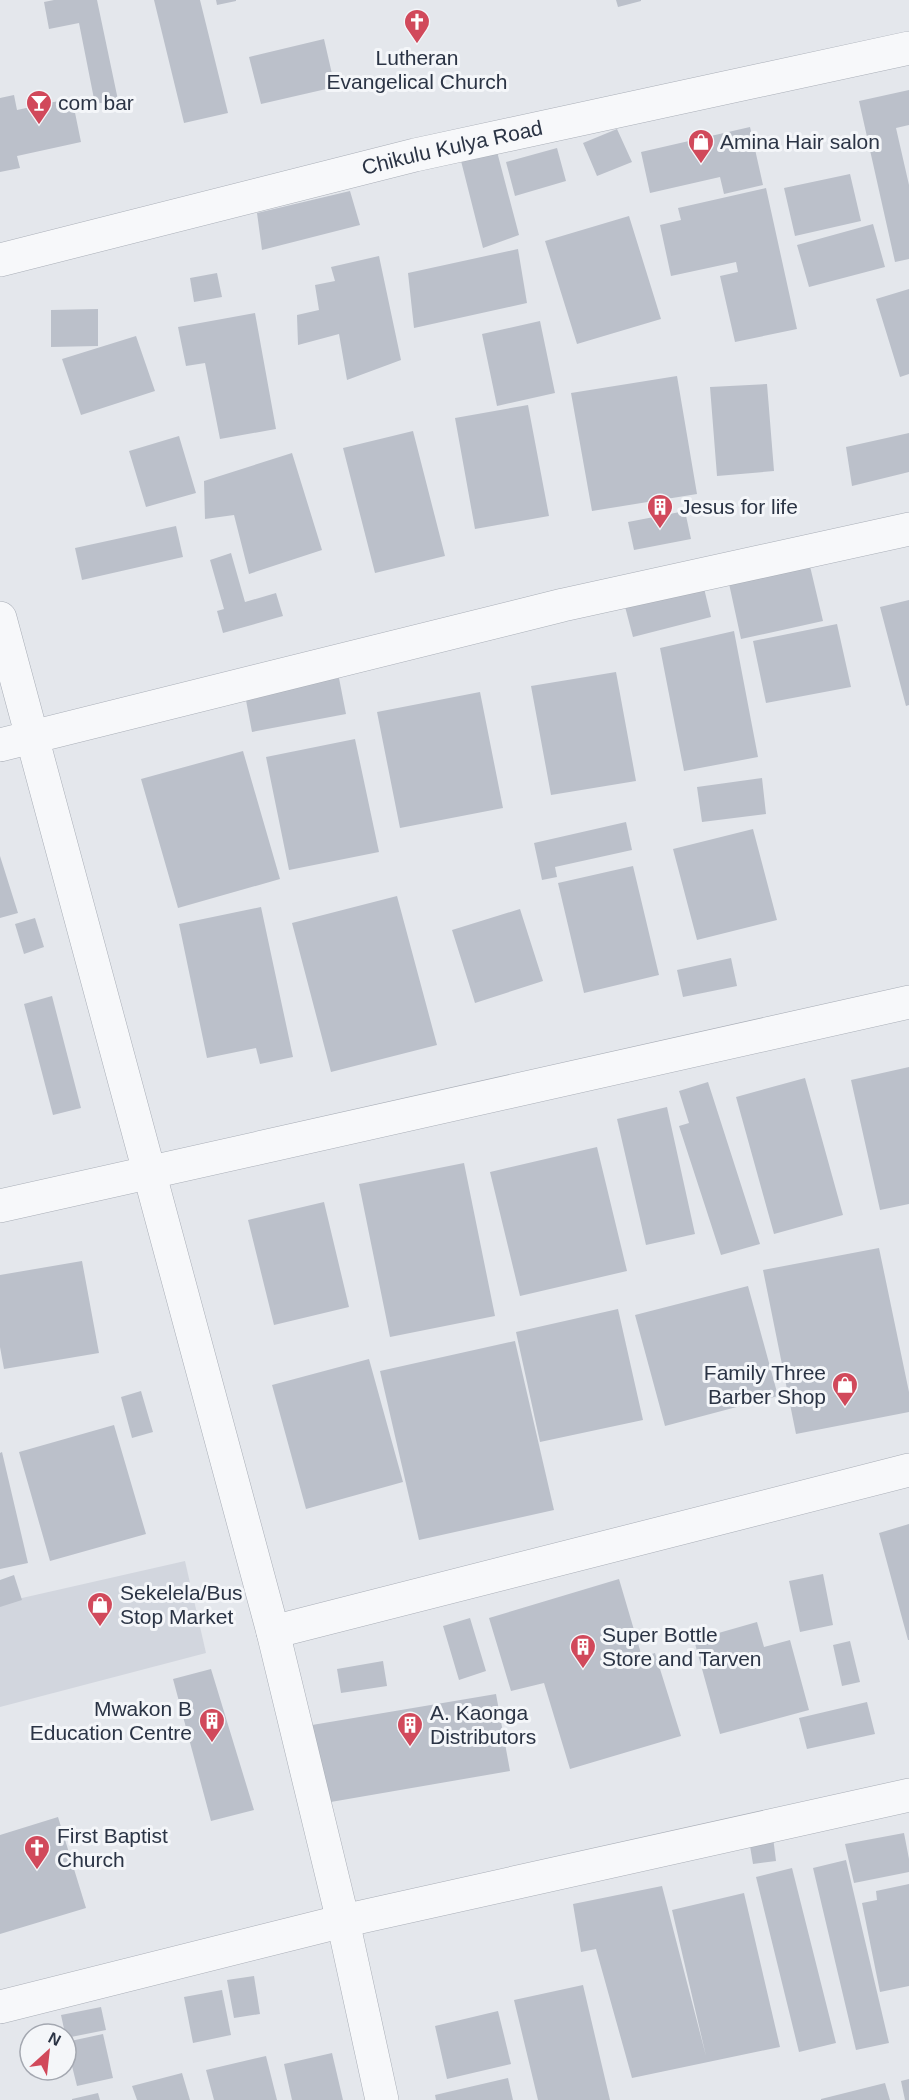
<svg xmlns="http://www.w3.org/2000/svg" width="909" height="2100" font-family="Arial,sans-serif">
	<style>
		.built { fill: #d2d6de }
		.building { fill: #bbc0ca }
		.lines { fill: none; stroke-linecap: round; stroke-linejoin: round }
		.minor-casing { stroke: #a9aeb7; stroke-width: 34 }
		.minor { stroke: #f7f8fa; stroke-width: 33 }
		.labels { text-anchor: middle; stroke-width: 6; stroke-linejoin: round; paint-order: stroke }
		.poi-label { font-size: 21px; fill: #2b3445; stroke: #f4f6f9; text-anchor: start }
		.street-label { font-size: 21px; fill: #2b3445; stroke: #f4f6f9 }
	</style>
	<rect width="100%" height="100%" fill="#e4e7ec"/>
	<!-- built -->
	<path class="built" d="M185,1561L206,1653L0,1707V1603Z"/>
	<!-- building -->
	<path class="building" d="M54,0H97L118,100L95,104L79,23L49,29L44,2Z
		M154,0H200L228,113L184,123Z
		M216,0H236V1L217,5Z
		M616,0H641V1L618,7Z
		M324,39L335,87L261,104L249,57Z
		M909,90V125L896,128L909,185V259L895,262L859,101Z
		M14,95L17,110L72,98L81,142L17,156L20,168L0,172V98Z
		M750,127L763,185L724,194L720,177L650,193L641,152Z
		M617,129L632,162L597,176L583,143Z
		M495,144L519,235L483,248L459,153Z
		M557,148L566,181L515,196L506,162Z
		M850,174L861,221L795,236L784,188Z
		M766,188L797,329L735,342L720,276L738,272L736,262L671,276L660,225L681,220L678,208Z
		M350,191L360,225L262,250L257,213Z
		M629,216L661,319L577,344L545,241Z
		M873,224L885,267L809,287L797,245Z
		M518,249L527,303L414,328L408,273Z
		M379,256L401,360L347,380L339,334L298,345L297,315L319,310L315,285L335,281L331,267Z
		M217,273L222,297L194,302L190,278Z
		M909,289V374L900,377L876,299Z
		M98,309V346L51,347V310Z
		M255,313L276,429L220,439L205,363L186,366L178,327Z
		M540,321L555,393L497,406L482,334Z
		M136,336L155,391L81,415L62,359Z
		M677,376L697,494L592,511L571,393Z
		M767,384L774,471L717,476L710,387Z
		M528,405L549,516L475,529L455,418Z
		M413,431L445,556L375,573L343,448Z
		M909,433V472L852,486L846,447Z
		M179,436L196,493L146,507L129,451Z
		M292,453L322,550L249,574L234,515L205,519L204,481Z
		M685,511L691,539L634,550L628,522Z
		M176,526L183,557L82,580L75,548Z
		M231,553L245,602L276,593L283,616L223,633L217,611L224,609L210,560Z
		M809,562L823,621L741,639L728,579Z
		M702,580L711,617L633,637L623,599Z
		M909,600V705L906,706L880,607Z
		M837,624L851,687L766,703L753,641Z
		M734,631L758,757L684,771L660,648Z
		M616,672L636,781L551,795L531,686Z
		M339,678L346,714L252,732L245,695Z
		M480,692L503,808L400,828L377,712Z
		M355,739L379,852L289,870L266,757Z
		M243,751L280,879L178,908L141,779Z
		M762,778L766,814L702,822L697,787Z
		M626,822L632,850L555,867L557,877L542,880L534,843Z
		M753,829L777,920L697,940L673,849Z
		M0,856L18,913L0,918Z
		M633,866L659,975L584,993L558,883Z
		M397,896L437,1045L331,1072L292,923Z
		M261,907L293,1057L260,1064L256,1048L207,1058L179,924Z
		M520,909L543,981L475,1003L452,930Z
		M35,918L44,947L24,954L15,924Z
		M731,958L737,986L683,997L677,970Z
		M52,996L81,1108L53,1115L24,1004Z
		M909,1067V1204L880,1210L851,1080Z
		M805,1078L843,1215L774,1234L736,1097Z
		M708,1082L760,1244L721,1255L679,1126L689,1123L679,1091Z
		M667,1107L695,1234L646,1245L617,1119Z
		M597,1147L627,1271L520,1296L490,1172Z
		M464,1163L495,1316L390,1337L359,1184Z
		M324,1202L349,1307L274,1325L248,1220Z
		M879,1248L909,1392V1412L796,1434L763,1270Z
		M82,1261L99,1353L4,1369L0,1347V1275Z
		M748,1286L778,1396L665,1426L635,1315Z
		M618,1309L643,1420L540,1442L516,1332Z
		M515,1341L554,1510L419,1540L380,1371Z
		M369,1359L403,1482L306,1509L272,1385Z
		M141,1391L153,1432L132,1438L121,1397Z
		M114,1425L146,1534L50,1561L19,1452Z
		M2,1452L28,1563L0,1569V1453Z
		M909,1524V1640H908L879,1533Z
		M823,1574L833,1625L800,1632L789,1581Z
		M14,1575L22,1600L0,1607V1580Z
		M619,1579L642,1657L655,1653L681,1736L570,1769L544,1683L511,1691L489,1618Z
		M470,1618L486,1671L459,1680L443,1626Z
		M757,1622L764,1647L790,1640L809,1710L720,1734L694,1640Z
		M850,1641L860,1682L842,1686L833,1645Z
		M383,1661L387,1686L341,1693L337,1669Z
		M211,1669L254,1810L211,1821L173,1679Z
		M496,1694L510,1771L325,1803L312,1725Z
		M867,1702L875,1734L807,1749L799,1718Z
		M58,1817L86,1908L0,1934V1835Z
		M904,1833L909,1859V1872L854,1883L845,1844Z
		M773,1837L776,1861L753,1864L749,1840Z
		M846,1860L889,2043L856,2050L813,1868Z
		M792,1868L836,2043L799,2052L756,1877Z
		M909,1884V1986L880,1992L862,1903L877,1900L876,1891Z
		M662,1886L706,2056L672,1910L744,1893L780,2047L632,2078L596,1949L581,1952L573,1904Z
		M254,1976L260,2014L234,2018L227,1980Z
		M583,1985L610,2100H538L514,2000Z
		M222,1990L231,2035L193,2043L184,1997Z
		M101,2007L106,2030L66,2038L61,2015Z
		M498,2011L511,2064L447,2079L435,2026Z
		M103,2034L113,2078L77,2086L66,2042Z
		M332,2053L343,2100H292L284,2064Z
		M266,2056L277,2100H214L206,2070Z
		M182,2073L190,2100H137L132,2086Z
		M508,2078L513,2100H436L435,2095Z
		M909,2079V2100H905L901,2081Z
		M885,2083L890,2100H821V2099Z
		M98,2093L100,2100H72V2099Z"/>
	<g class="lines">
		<defs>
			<g id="minor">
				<path id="s1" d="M0,260L415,155L909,48"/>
				<path d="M0,618L273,1632L343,1921L382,2100"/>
				<path d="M0,745L563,605L909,529"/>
				<path d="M0,1206L909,1002"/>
				<path d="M273,1632L909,1470"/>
				<path d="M0,2007L343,1921L909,1795"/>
			</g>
		</defs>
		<!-- minor casing -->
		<use href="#minor" class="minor-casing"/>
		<!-- minor -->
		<use href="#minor" class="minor"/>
	</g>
	<!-- icons -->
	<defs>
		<symbol id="church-pin" viewBox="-11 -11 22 30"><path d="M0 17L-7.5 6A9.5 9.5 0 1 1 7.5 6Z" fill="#d1495b" stroke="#f4f6f9"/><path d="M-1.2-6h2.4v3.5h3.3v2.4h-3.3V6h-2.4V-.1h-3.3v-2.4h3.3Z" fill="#fff"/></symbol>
		<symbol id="bar-pin" viewBox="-11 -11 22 30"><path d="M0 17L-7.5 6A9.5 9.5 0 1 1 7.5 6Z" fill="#d1495b" stroke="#f4f6f9"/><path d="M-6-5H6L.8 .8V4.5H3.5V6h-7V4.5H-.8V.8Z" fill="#fff"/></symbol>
		<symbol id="shop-pin" viewBox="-11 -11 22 30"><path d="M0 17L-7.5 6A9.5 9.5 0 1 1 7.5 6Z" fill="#d1495b" stroke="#f4f6f9"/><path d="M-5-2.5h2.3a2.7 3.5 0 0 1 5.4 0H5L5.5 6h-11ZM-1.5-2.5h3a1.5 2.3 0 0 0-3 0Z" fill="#fff"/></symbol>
		<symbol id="building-pin" viewBox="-11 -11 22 30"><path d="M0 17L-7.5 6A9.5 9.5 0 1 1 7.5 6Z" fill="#d1495b" stroke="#f4f6f9"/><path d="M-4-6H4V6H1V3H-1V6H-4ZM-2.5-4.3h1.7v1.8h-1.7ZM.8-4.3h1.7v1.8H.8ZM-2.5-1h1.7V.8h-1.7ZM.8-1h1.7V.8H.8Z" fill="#fff"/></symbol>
	</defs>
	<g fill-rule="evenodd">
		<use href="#church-pin" x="402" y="7" width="30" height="40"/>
		<use href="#bar-pin" x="24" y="88" width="30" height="40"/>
		<use href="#shop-pin" x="686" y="127" width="30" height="40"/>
		<use href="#building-pin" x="645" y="492" width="30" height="40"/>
		<use href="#shop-pin" x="830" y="1370" width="30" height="40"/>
		<use href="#shop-pin" x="85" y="1590" width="30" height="40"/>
		<use href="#building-pin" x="568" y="1632" width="30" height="40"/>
		<use href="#building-pin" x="197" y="1706" width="30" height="40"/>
		<use href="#building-pin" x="395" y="1710" width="30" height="40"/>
		<use href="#church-pin" x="22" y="1833" width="30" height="40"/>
	</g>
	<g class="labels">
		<!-- poi labels -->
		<g class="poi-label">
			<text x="417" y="65" text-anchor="middle">Lutheran<tspan x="417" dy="24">Evangelical Church</tspan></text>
			<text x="58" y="110">com bar</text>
			<text x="720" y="149">Amina Hair salon</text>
			<text x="680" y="514">Jesus for life</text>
			<text x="826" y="1380" text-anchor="end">Family Three<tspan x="826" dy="24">Barber Shop</tspan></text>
			<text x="120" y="1600">Sekelela/Bus<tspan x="120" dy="24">Stop Market</tspan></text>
			<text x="602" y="1642">Super Bottle<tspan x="602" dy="24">Store and Tarven</tspan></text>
			<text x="192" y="1716" text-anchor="end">Mwakon B<tspan x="192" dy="24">Education Centre</tspan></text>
			<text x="430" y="1720">A. Kaonga<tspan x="430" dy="24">Distributors</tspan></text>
			<text x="57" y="1843">First Baptist<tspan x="57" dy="24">Church</tspan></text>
		</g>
		<!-- street labels -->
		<g class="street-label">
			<text dy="7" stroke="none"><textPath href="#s1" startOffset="466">Chikulu Kulya Road</textPath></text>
		</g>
	</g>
	<!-- north arrow -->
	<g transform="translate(48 2052) rotate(27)"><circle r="28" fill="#f4f6f9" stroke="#a4a8b1" stroke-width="1.5"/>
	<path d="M0-4.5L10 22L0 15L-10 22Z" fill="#d1495b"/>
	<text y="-9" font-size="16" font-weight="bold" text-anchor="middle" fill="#2b3445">N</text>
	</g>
</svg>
